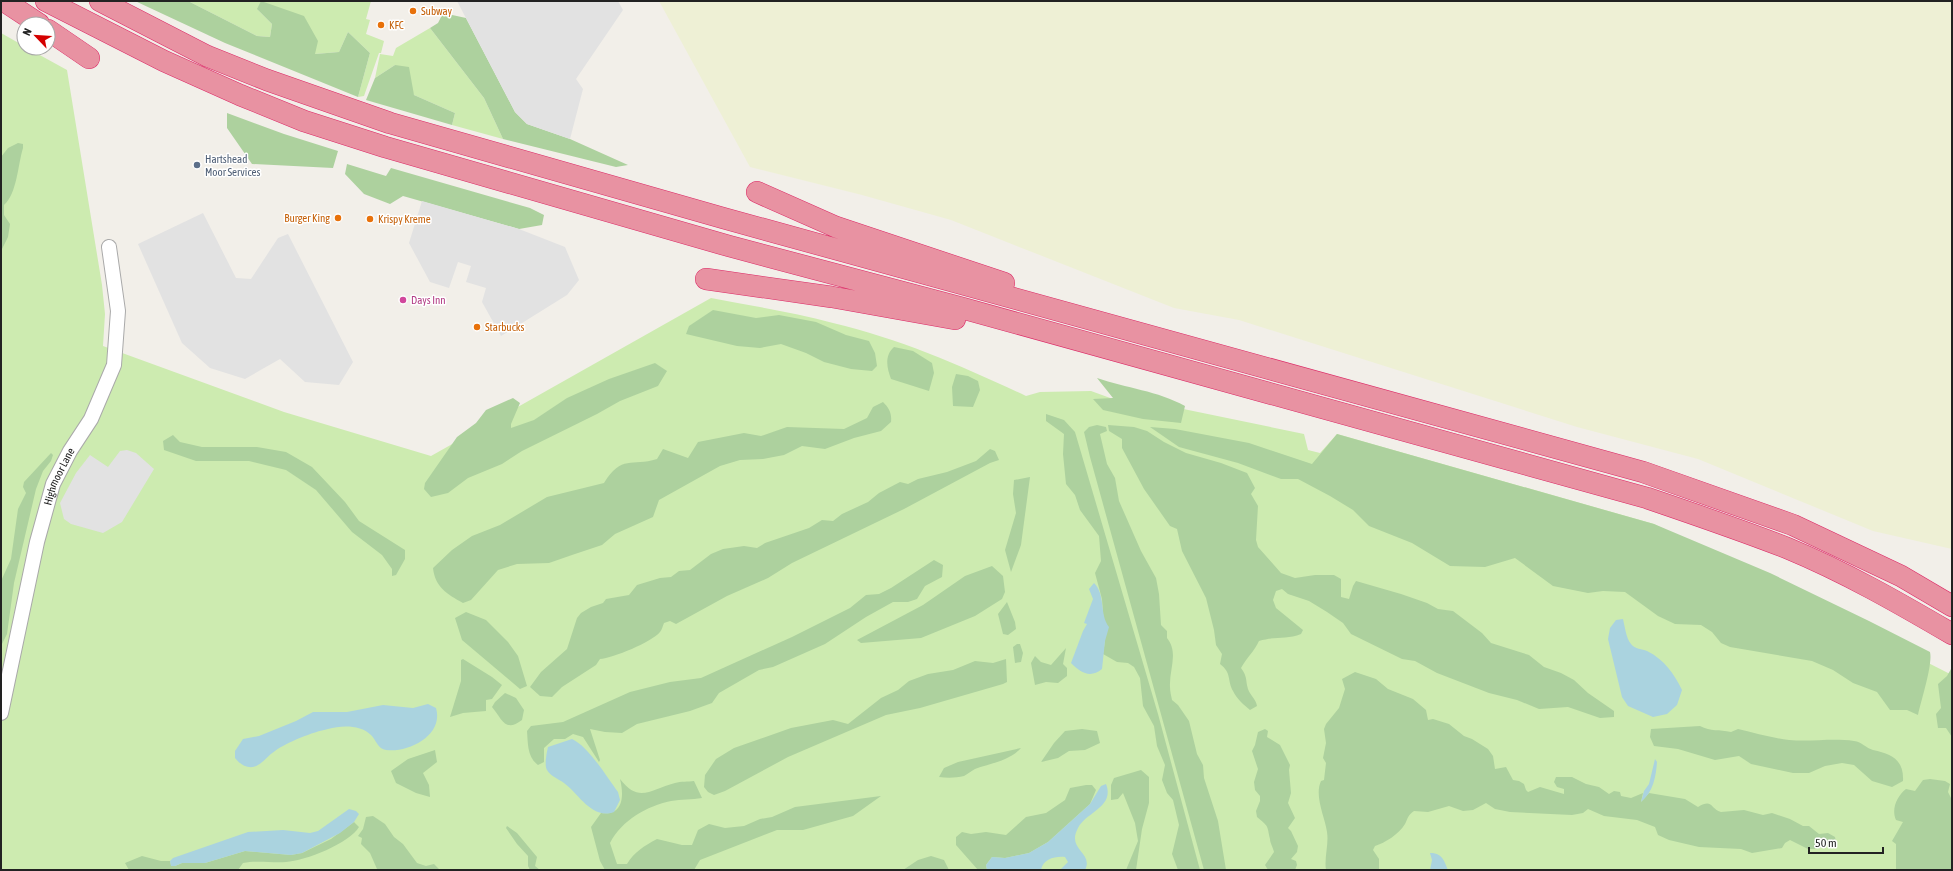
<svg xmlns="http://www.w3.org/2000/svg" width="1953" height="871" font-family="'Asap Condensed',sans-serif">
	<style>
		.farmland { fill: #eef0d5 }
		.grass { fill: #cdebb0 }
		.forest { fill: #add19e }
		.parking { fill: #e2e2e2 }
		.water { fill: #aad3df }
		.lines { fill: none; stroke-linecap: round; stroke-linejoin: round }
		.minor-casing { stroke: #a9a9a9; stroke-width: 16 }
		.highway-casing { stroke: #dc2a67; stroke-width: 22 }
		.minor { stroke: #fff; stroke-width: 14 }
		.highway { stroke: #e892a2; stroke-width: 21 }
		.food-dot { fill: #e8710a; stroke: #fff; stroke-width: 1.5 }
		.service-dot { fill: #5c6f8a; stroke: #fff; stroke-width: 1.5 }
		.hotel-dot { fill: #d1479c; stroke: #fff; stroke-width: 1.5 }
		.labels { text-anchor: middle; stroke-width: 3; stroke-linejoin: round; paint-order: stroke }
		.food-label { font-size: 11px; fill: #c56008; stroke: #fff; text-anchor: start }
		.service-label { font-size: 11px; fill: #4e5e75; stroke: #fff; text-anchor: start }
		.hotel-label { font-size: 11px; fill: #b23c85; stroke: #fff; text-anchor: start }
		.street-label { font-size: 11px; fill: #222; stroke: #fff }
	</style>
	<rect width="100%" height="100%" fill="#f2efe9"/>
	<!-- farmland -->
	<path class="farmland" d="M659,1H1952V549L1873,531L1698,459L1577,427L1239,320L1174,308L951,220L862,195L750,167Z"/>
	<!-- grass -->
	<path class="grass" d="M188,1H371L366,19L370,20L366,34L384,41L381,53H379L364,96L358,97L370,53L348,32L339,52L315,54L257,9L272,24L270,37L257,36Z
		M430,28L484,98L503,139L452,125L455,113L414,95L395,65L375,78L380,54L393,56L396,48Z
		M1,33L24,46V48H27L67,70L102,285L105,314L103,346L284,412L431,456L711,298C752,306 793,312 833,323C901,339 964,367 1026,396L1040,392L1091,391L1113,399L1164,405L1304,434L1308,450L1320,453L1337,434L1654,524L1952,675V870H1Z"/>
	<!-- forest -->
	<path class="forest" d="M135,1H188L257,36L270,37L272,24L257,9L261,1L304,16L318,41L315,54L339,52L348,32L370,53L358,97L225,43Z
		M443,13L466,18L515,112L527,124L570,139L628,165L616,167L503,139L484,98L430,28L438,23Z
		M395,65L409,67L414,95L455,113L452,125L366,100L375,78Z
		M227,113L284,134L338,151L333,168L252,164L227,128Z
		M18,143L23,144V148C18,164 17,194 4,205V215L10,224L8,237L1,251V157L8,148Z
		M347,164L386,176L391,168L530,208L544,215L542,225L519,229L403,196L390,204L364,194L345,174Z
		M713,310L756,318L779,315L816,322L846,335L869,341L875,353L877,366L872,371L851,369L824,362L806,353L781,344L760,348L737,346L686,334L689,326Z
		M894,347L913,351L932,363L934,373L929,391L891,379C887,368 884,356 894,347Z
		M655,363L667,371L658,386L620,401L597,414L522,451L502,464L468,478L448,493L431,497L424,489L425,483L457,437L476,423L486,410L513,398L520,403L511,424V428L534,420L567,398L609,379Z
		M956,374L968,376L978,381L980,390L973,407L953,406L952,387Z
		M1097,378C1126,388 1158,391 1185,406L1181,423L1143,419L1103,410L1093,399L1113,398Z
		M883,402C889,408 892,413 891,422L881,431L854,438L825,449L802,446L784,455L763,459L740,460L720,466L659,500L653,517L615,534L602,545L572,555L549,563L517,564L498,570L471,600L463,603C447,594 435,587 433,568L452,550L472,536L500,525L547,497L604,483C622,454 631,467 657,459L663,449L688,458L698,442L744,433L761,436L787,427L844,429L867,418L873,407Z
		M1046,414L1064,420L1075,432L1158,714L1200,870H1178L1172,854L1179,825L1173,800L1167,793L1162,780L1165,765L1157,746L1154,726L1143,706L1140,678L1134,667L1128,663L1117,662L1103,654L1105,641L1102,599L1095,573L1101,561L1099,536L1080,510L1075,495L1066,484L1063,454L1064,434L1046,421Z
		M1097,425L1106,427L1107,431L1100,434L1107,464L1115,478L1119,501L1141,551L1156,578L1159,594L1161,625L1167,631V638C1179,653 1169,669 1170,687C1170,691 1171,695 1172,700L1178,705L1189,721L1197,754L1203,765L1204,778L1218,821L1226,870H1204L1090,457L1084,432L1089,427Z
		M1108,425L1134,427L1147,431L1164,442L1186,453L1221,463L1247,473L1255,488L1251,494L1258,506L1256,540L1258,547L1281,573L1295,578L1315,575H1334L1341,579V597L1349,599L1353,586L1356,581L1401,594L1427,603L1438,609L1453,611L1482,633L1491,643L1529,655L1544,667L1561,673L1574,680L1588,693L1614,711V717L1600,718L1568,707L1539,709L1517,700L1489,693L1437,673L1415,661L1402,659L1351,634L1343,623L1327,612L1309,601L1288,594L1282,589L1276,591L1273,600L1276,608L1303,630L1301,634C1286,640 1274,636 1259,641C1254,652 1247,657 1241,668C1248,678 1245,679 1248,689C1250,695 1256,699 1257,706L1250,710C1244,705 1237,699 1233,691C1227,680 1232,673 1220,664L1222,654L1216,645L1214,630L1206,598L1182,551L1177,529L1170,526L1144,489L1122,448V439L1109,431Z
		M1150,427L1175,429L1249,443L1312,464L1337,434L1654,524L1770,573L1869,621L1930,652C1933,664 1921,701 1918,715L1907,710H1890L1877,692L1853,683L1833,670L1812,661L1730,647L1721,643L1712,632L1701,625L1675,624L1658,616L1625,592L1603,591L1588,593L1553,586L1515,558L1485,567L1450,566L1412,543L1369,526L1353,510L1330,496L1298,479H1281L1238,463L1179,447Z
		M173,435L180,442L202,447H257L286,452L312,467L345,502L359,521L405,550V559L396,575L392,576V569L382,555L352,532L316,490L286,470L249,461H196L164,450L163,441Z
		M990,449L995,451L999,460L990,463L904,509L792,563L768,578L727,596L676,624L670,621L664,623C663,625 662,630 660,632C652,642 613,658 600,659L596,665L562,687L552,697L540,696L530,687L541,672L567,649L577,618L581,613L591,607L603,603L606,599L629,595L637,585L660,578L671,577L679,571L690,570L711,554L723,549L744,546L757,548L765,543L809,528L822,520L833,521L842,514L868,502L879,493L900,482L908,484L918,479L947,472L976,461Z
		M51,453L53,455L51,461L43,471L36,489L14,583L7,634L1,646V581L11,559L18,509L26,493L23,487L24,482Z
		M1030,477L1021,545L1011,572L1005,550L1016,513L1013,494L1014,480Z
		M934,560L943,565L942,577L925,586L917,599L908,602H893L866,617L825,644L773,667L759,670L719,693L712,703L690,711L637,724L622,733L605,732L590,729L600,760L599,762L583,737L573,734L565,739H554L544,748V762L538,765C527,757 528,743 527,731L531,726L563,722L630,692L670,682L701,678L792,637L850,608L866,595L879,594L891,588Z
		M992,566L1003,576L1005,592L1002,599L975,616L921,638L861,643L857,640L923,605L965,576Z
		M1007,602L1015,622L1016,629L1008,635L1003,634L998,614Z
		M466,612L486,620L508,642L518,656L527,686L520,689L462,640L455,618Z
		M1017,644H1020L1023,653L1021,662L1015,663L1013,647Z
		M1066,648L1063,664L1067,668V676L1058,683L1046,682L1035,685L1031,663L1035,656L1041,662L1051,665Z
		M463,659L492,677L502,685L492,699L486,700V711L463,713L450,717L461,681V660Z
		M1006,659L1007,682L1003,684L920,708L886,715L788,757L725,791L714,795L708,792L704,787L705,775L716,759L734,748L791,728L833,720L848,724L881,698L898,690L909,681L928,674L953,670L975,661L993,663Z
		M1951,669H1952V737L1946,728H1938L1936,714L1941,708L1938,684L1947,676Z
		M1355,672L1376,679L1388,689L1413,699L1426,710L1428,720L1433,719L1449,724L1464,736L1472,739L1488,749L1493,756L1495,769L1506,767L1513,780L1519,781L1524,784L1526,790L1528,792L1540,787L1564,794V789L1557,787L1554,782L1556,777H1572L1586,784L1599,787L1609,794L1614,791L1620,792L1621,796L1631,798L1643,793L1641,802L1649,793L1685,799L1698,807C1713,798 1710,809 1721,812L1744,810L1763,815L1772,813L1790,819L1803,826H1809L1819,834L1828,833L1835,837L1836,842L1820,844L1815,849H1808L1790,840L1785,843L1782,848L1752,853L1741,849L1699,847L1669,840L1658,835L1655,827L1637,820L1604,816L1588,809L1583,813L1572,815L1510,812L1495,809L1486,803L1473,810L1463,811L1449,806L1428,812L1414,811C1408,815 1408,818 1405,824C1399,834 1385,843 1375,846L1373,850L1379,859V870H1326C1324,858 1329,844 1327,832C1325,817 1314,796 1321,781L1324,780L1326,763L1323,758L1326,743L1324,729L1326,724L1339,708L1345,689L1342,679Z
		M505,693L516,698L524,710L522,720C505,733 502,719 492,707L495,702Z
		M1700,726C1711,732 1719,729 1731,732L1738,729C1755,733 1772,738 1789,740C1811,742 1832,738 1854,741C1862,742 1866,748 1873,750C1892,754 1904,760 1903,781L1892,787L1872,781L1854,765L1842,763L1825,766L1809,773H1793L1751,764L1739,756L1715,760L1678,749L1654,746L1650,737L1651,729Z
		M1082,729L1097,731L1100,743L1085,750L1069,751L1058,758L1041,762L1054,743L1065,731Z
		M1265,729L1268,731L1267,737L1280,745L1290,765L1289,770L1291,793L1288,803L1295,818L1288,828L1291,831L1298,846L1297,852L1291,859L1296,861L1297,865L1295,870H1268L1265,865L1274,852C1273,847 1270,843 1270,839C1267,825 1269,827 1257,817L1256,811L1260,801V796L1255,790L1254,782L1258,769L1252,751L1255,745L1258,732Z
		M1021,748C1009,761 991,763 975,769C971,771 968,774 964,776C956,778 947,778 939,777L944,768L958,762Z
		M435,750L437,762L423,773L429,785L430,797L416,793L396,783L391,771L408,759Z
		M1141,770L1149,777V803L1142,829L1136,870H1126L1138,841L1135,823L1123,793L1118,799L1111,800V785L1114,778Z
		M620,779C639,804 651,789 675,783C681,781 688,782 694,781L702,798C692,800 681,799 671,801C647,806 622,820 610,843L617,864H627C634,852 644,846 657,839L682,845H692L698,830L709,824L725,828L744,826L760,819L772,817L795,807L881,796L853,816L803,830H777L700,860L694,870H605L600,861L591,827L601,813C624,816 624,795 620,779Z
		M1930,779L1945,781L1950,784L1948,792L1952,800V870H1896V844L1892,841L1903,822L1896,820C1891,809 1897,796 1906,789L1915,791L1923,780Z
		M1086,785H1092L1096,790L1090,804L1048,842L1029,853L1005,858L992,857L986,865L987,870H978L956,845V837L962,832L971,834L986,832L1006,835L1026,817L1046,813L1065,800L1070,788Z
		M373,816L385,824L394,837L403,844L417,863L426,866L434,864L440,870L377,869L370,853L361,844L362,838L358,836L363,829L366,817Z
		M354,822L359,827C350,843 305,861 286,862C271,863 258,860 243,863L238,870H129L125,863L142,856L161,861H170L171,865L175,866L182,863H205L245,851L291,855L302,853L331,839Z
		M507,826L517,833L537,857L535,866L540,870H530L528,866V856L517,844L506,828Z
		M931,856L944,860L949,870H903L918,860Z"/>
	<!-- parking -->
	<path class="parking" d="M457,1H618L623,10L576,79L583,89L570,139L527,124L515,112Z
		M422,201L519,229L565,247L579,280L567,295L501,336L482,302L486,288L466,282L471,266L458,262L449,288L430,282L409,243Z
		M203,213L236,278L251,279L278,238L288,234L353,362L339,385L305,382L280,359L245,379L210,368L182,343L138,244Z
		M127,450L136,453L154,469L122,522L103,533L71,524L64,519L60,503L76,473L90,455L108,467L120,451Z"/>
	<!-- water -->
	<path class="water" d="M1094,583C1106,595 1099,614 1109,627L1105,641L1102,669C1090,679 1080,672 1071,663L1083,631L1087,624L1084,623L1093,599L1089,589Z
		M1623,619C1625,627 1626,638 1631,644C1635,649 1642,649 1647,651C1665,660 1674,674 1682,690L1677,705L1667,714L1653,717L1628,706L1622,697L1608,639L1610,628L1616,620Z
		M428,704L436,708C444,735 409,753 386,750C378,749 376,740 371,735C361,725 342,725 328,729C313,732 287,742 275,751C267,756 262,765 253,767C245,768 239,763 235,758V751L243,739L259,736L296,721L313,712H347L383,705L413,708Z
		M572,739C588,746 607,777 618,792L620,800L614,812C592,820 579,794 564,783C559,779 550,776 547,770C544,766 547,751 548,747Z
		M1655,759L1657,762C1656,777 1653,792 1641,802L1644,791L1649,784Z
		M1106,784C1115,807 1086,812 1078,828C1066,850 1094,852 1085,870H1060L1068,862L1065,857C1055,856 1043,859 1041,870H987L986,865L992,857L1005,858L1029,853L1048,842L1090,804L1101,786Z
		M349,809L356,811L359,814L354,822L340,833L302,853L291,855L245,851L205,863H182L175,866H171L170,861L173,858L248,832L283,830L310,833L318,831Z
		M1430,853C1442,853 1444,860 1448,870H1430L1432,860Z"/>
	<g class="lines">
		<defs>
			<g id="minor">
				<path id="s1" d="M1,713L37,542L53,484L70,451L91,419L114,365L118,311L109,247"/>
			</g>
			<path id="highway" d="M4,1L39,24
				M46,1L164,61L240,95L304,121L385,147L729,246L962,308L1647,498C1694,514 1741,530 1787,548C1845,572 1899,603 1952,634
				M100,1L207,56L267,80L390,123L723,218L1643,472L1793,525L1901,576L1952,606
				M48,30L89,58
				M757,192L836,227L1004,283
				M706,279L832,297L955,319"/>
		</defs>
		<!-- minor casing -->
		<use href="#minor" class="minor-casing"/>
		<!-- highway casing -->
		<use href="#highway" class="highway-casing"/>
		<!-- minor -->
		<use href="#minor" class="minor"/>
		<!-- highway -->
		<use href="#highway" class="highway"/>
	</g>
	<!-- markers -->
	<g class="food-dot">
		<circle cx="413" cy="11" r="4"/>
		<circle cx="381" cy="25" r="4"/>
		<circle cx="338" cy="218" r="4"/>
		<circle cx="370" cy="219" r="4"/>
		<circle cx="477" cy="327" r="4"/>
	</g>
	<circle class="service-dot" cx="197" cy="165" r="4"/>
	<circle class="hotel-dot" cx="403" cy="300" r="4"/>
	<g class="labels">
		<!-- food labels -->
		<g class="food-label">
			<text x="421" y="15">Subway</text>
			<text x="389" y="29">KFC</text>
			<text x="330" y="222" text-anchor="end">Burger King</text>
			<text x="378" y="223">Krispy Kreme</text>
			<text x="485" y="331">Starbucks</text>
		</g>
		<!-- service labels -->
		<g class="service-label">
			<text x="205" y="163">Hartshead<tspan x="205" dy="13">Moor Services</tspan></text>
		</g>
		<!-- hotel labels -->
		<g class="hotel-label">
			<text x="411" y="304">Days Inn</text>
		</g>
		<!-- street labels -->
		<g class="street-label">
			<text dy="4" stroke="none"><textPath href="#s1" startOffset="244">Highmoor Lane</textPath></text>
		</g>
	</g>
	<!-- border -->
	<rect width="1953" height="871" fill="none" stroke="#222222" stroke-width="4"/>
	<!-- north arrow -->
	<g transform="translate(36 36) rotate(295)"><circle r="19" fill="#ffffff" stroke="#a7a7a7"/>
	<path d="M0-3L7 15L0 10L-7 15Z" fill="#d40000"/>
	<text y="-6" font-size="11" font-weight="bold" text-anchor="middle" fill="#222222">N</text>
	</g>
	<!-- scale -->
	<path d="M1809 847v6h74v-6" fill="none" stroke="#222222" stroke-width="2"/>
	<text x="1815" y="847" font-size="12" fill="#222222" stroke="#ffffff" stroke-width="3" paint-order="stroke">50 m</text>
</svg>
